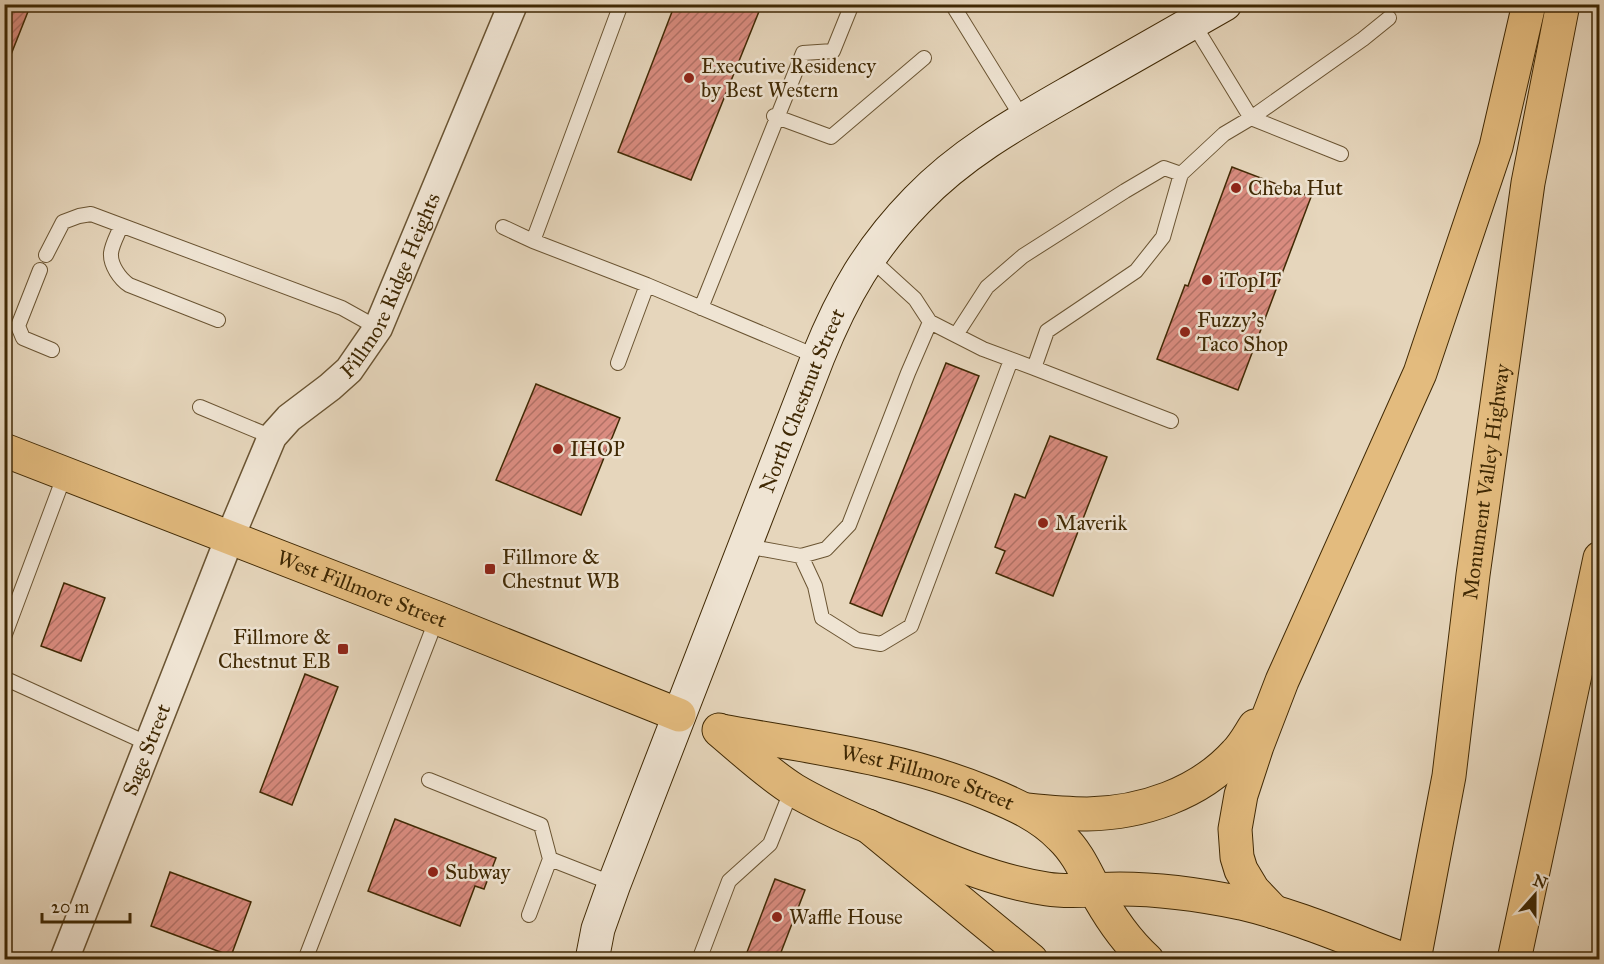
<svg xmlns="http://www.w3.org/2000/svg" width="1604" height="964" font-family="'IM FELL Great Primer',serif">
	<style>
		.building { fill: url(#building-hatch); stroke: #402904; stroke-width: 1.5 }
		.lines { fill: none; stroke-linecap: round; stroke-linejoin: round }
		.service-casing { stroke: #6a5432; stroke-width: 16 }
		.minor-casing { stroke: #6a5432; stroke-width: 31 }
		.secondary-casing { stroke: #402904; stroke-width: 35 }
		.primary-casing { stroke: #402904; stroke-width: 35 }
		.motorway-casing { stroke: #402904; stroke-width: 35 }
		.service { stroke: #efe4d3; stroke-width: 14 }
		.minor { stroke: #efe4d3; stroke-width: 28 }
		.secondary { stroke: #efe4d3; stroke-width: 33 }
		.primary { stroke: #e3bb7e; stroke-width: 33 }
		.motorway { stroke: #e3bb7e; stroke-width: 33 }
		.poi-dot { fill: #8f2418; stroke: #efe4d3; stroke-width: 2 }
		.labels { text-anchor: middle; stroke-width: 5; stroke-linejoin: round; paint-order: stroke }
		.poi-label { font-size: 21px; fill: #402904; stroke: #efe4d3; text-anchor: start }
		.street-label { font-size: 21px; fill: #402904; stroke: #efe4d3 }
	</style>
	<defs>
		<pattern id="building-hatch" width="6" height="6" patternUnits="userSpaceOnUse" patternTransform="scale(1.5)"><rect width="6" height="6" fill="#da8c80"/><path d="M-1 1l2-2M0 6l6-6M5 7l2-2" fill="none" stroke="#b27267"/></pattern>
	</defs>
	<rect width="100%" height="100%" fill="#e6d6bc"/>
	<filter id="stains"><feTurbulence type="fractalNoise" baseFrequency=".00333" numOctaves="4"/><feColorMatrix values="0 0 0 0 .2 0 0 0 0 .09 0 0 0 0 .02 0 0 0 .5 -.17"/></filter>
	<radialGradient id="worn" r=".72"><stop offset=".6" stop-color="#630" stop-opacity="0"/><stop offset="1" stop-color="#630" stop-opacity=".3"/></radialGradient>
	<!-- building -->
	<path class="building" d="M4,4H31L8,62L4,61Z
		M675,4H762L691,180L618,152Z
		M1232,167L1311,197L1238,390L1157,359L1185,285L1188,286Z
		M946,363L979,376L882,616L850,603Z
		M536,384L620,418L581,515L496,480Z
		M1050,436L1107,457L1053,596L996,573L1005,551L995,547L1015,494L1025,498Z
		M64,583L105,598L81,661L41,646Z
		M305,674L338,687L292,805L260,792Z
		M395,819L496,858L484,889L475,886L460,926L368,891Z
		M170,872L251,902L231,956L151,926Z
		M775,879L805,890L778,960H744Z"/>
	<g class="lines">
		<defs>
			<path id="service" d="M952,4L1023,119
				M774,116L831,137L924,58
				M1251,118L1363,39L1389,18
				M1251,118L1341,154
				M121,226C118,234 112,244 111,253C110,265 120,279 129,285L218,320
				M503,227L533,241L647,285L818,357
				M533,241L621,4
				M46,255L63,222L79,216L91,214L342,308L378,328
				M40,270L18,326L23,338L52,350
				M701,308L803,53L833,51L852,4
				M930,322L983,349L1034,368L1047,331L1136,271L1163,237L1181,174L1224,134L1251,118L1193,23
				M956,335L987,287L1023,256L1125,191L1164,168L1181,174
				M618,363L647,285
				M1034,368L1171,421
				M200,407L272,437
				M746,546L801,556L826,549L849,525L908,373L930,322L915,299L869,257
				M801,556L815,586L822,618L857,640L881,644L911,626L1011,360
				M4,637L65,474
				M4,678L149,744
				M429,780L541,825L550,859L614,884
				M529,915L550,859
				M305,960L437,618
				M699,960L729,881L770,844L792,789"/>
			<g id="minor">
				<path id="s1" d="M64,960L230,537L272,437L289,418L330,387L349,370L378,328L513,4"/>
			</g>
			<g id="secondary">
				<path id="s2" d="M592,960L598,929L614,884L818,357C843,295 870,248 917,200C962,153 1018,122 1074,90C1124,62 1174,33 1225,4"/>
			</g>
			<g id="primary">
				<path id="s3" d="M4,450L437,618L679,715"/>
				<path d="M719,730C744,751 767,773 794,790C824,808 856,821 888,835C939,857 992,881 1047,889C1071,893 1095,889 1120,889C1160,889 1202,895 1241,903C1297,916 1351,940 1405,960"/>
				<path id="s4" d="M721,731C811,747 903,758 987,793C1014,804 1041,816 1061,837C1077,852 1085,871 1095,890C1109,916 1125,940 1147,960"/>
			</g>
			<g id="motorway">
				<path d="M1027,810C1047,812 1067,814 1087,814C1142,813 1199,794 1236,753C1244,745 1249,735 1255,726"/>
				<path d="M868,826L1031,960"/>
				<path d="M1274,912L1253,890L1241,870L1237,857L1235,829L1241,795L1257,746L1282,681L1420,373L1496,147L1529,4"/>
				<path id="s5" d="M1414,960L1449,776L1473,575L1528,183L1563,4"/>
				<path d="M1514,960L1600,558"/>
			</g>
		</defs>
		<!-- service casing -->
		<use href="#service" class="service-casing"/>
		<!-- minor casing -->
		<use href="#minor" class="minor-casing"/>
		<!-- secondary casing -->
		<use href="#secondary" class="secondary-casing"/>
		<!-- primary casing -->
		<use href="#primary" class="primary-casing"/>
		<!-- motorway casing -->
		<use href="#motorway" class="motorway-casing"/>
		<!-- service -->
		<use href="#service" class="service"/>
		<!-- minor -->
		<use href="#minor" class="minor"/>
		<!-- secondary -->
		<use href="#secondary" class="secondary"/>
		<!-- primary -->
		<use href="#primary" class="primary"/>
		<!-- motorway -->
		<use href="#motorway" class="motorway"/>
	</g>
	<!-- markers -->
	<g class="poi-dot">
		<circle cx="689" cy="78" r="6"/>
		<circle cx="1236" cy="188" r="6"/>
		<circle cx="1207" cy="280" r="6"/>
		<circle cx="1185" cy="332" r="6"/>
		<circle cx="558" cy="449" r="6"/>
		<circle cx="1043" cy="523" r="6"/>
		<rect x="484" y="563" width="12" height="12" rx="3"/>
		<rect x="337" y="643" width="12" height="12" rx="3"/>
		<circle cx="433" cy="872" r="6"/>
		<circle cx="777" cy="917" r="6"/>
	</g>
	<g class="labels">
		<!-- poi labels -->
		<g class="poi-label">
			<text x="701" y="73">Executive Residency<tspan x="701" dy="24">by Best Western</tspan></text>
			<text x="1248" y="195">Cheba Hut</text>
			<text x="1219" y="287">iTopIT</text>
			<text x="1197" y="327">Fuzzy's<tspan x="1197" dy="24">Taco Shop</tspan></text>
			<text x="570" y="456">IHOP</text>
			<text x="1055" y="530">Maverik</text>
			<text x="502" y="564">Fillmore &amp;<tspan x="502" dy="24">Chestnut WB</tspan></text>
			<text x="331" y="644" text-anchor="end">Fillmore &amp;<tspan x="331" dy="24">Chestnut EB</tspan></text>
			<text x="445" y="879">Subway</text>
			<text x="789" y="924">Waffle House</text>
		</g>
		<!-- street labels -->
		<g class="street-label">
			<text dy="7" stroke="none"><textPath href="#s1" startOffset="760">Fillmore Ridge Heights</textPath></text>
			<text dy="7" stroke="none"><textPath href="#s2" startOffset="598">North Chestnut Street</textPath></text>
			<text dy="7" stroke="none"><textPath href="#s5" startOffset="484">Monument Valley Highway</textPath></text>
			<text dy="7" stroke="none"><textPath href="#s3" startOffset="384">West Fillmore Street</textPath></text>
			<text dy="7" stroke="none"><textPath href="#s1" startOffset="226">Sage Street</textPath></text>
			<text dy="7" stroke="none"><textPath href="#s4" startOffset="212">West Fillmore Street</textPath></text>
		</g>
	</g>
	<!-- margin -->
	<rect width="1604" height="964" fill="none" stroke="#e6d6bc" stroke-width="24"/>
	<rect x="6" y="6" width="1592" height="952" fill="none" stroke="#402904" stroke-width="3"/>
	<rect x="12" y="12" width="1580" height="940" fill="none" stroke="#402904" stroke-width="1.5"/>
	<!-- north arrow -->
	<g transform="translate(1535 895) rotate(21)" stroke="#efe4d3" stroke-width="4.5" paint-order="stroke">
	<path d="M0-4.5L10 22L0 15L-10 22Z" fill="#402904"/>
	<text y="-9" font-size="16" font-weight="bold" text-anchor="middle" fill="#402904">N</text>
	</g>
	<!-- scale -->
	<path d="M42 913v9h88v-9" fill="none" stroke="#402904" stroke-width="3"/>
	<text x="51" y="913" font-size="18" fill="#402904" stroke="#efe4d3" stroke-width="4.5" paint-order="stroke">20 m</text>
	<rect width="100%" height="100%" filter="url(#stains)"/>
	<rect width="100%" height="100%" fill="url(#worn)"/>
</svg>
